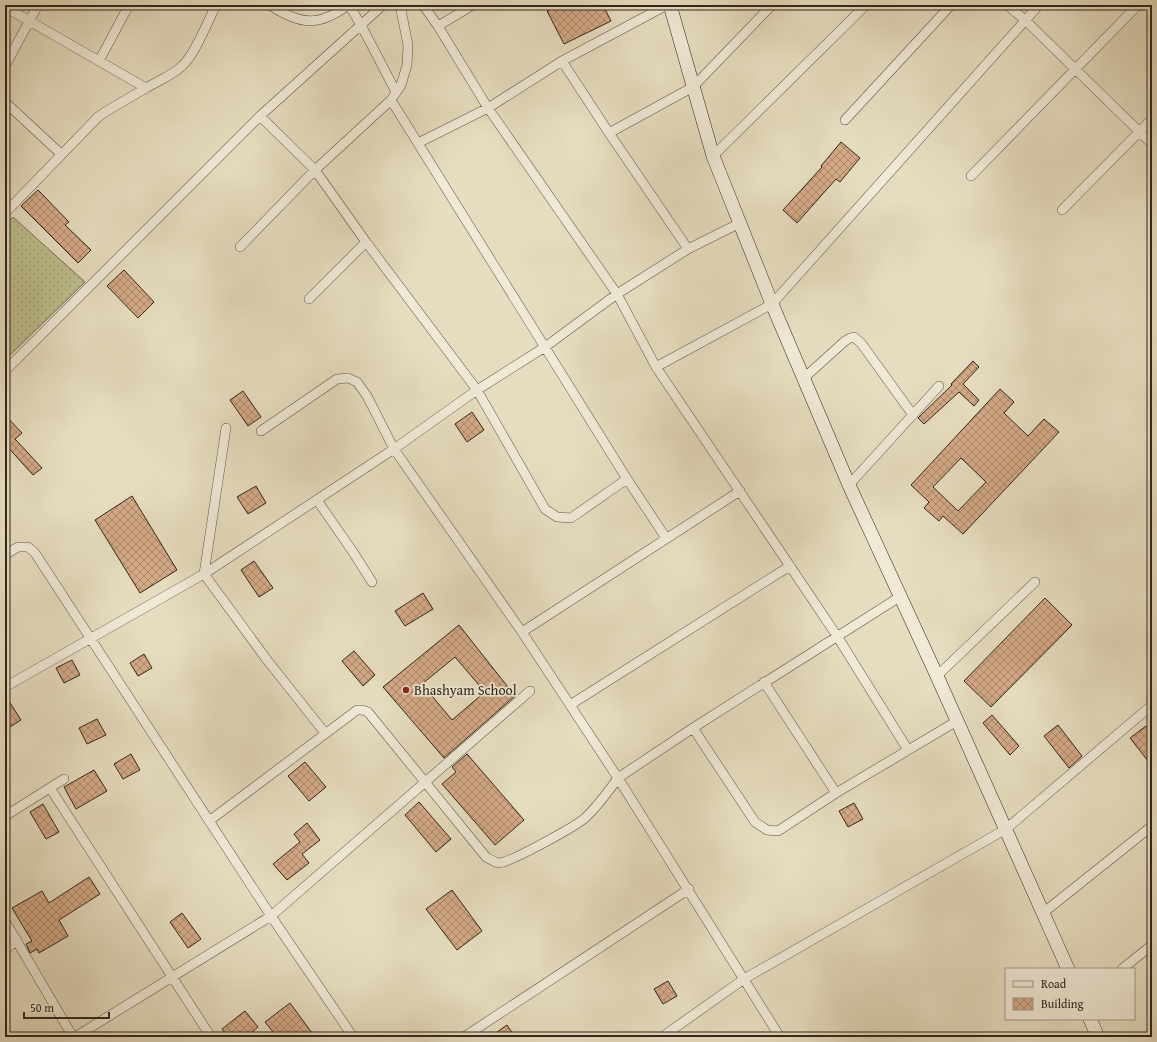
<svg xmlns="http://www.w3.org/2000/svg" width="1157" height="1042" font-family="'Gentium Book Plus',serif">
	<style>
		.grass { fill: url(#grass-dots); stroke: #777254 }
		.building { fill: url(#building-cross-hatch); stroke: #31261b; fill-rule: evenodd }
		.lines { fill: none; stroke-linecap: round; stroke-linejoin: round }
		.street-casing { stroke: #5e5444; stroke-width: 10 }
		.secondary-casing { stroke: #31261b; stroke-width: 14 }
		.street { stroke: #efe9d6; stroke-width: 9 }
		.secondary { stroke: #efe9d6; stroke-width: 13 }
		.poi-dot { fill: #8f2418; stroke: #efe9d6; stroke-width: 1.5 }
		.labels { text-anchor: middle; stroke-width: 3.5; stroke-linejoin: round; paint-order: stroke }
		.poi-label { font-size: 14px; fill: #31261b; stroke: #efe9d6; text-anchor: start }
	</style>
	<defs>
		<pattern id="grass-dots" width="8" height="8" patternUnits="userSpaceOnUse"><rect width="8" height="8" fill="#bdbe8d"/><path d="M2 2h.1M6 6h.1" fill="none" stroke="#a3a379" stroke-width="1.8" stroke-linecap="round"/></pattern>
		<pattern id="building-cross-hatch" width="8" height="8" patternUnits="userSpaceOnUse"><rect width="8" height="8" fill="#d4a986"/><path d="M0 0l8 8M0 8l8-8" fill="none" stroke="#ad896d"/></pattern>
	</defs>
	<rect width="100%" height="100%" fill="#e6ddc0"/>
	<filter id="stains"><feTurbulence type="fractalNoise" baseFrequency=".005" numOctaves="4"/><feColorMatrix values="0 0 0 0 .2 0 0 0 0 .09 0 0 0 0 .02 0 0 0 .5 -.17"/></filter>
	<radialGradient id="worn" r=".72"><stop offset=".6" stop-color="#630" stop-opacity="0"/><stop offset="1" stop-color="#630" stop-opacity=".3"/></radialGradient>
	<!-- grass -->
	<path class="grass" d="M13,217L85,282L5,360V225Z"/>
	<!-- building -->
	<path class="building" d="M559,5H603L611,21L564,44L547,11Z
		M841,142L860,158L840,182L836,179L797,223L783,210L822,167L821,166Z
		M38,190L69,222L65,225L91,250L78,263L21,206Z
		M124,270L154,302L138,318L107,286Z
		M973,361L979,367L963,384L979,400L974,406L959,392L924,424L918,418L952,385L951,384Z
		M1000,389L1014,402L1004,413L1028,436L1044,419L1059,432L963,534L943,516L939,521L924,508L929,502L911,485ZM961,458L986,482L958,511L933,487Z
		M243,391L261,417L248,426L230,400Z
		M472,412L484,430L467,442L455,424Z
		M5,415L22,433L15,439L42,468L33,475L5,444Z
		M256,486L266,503L248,514L237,497Z
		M132,496L177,570L140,593L95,520Z
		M254,561L273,588L259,597L241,570Z
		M423,593L433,609L405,626L395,611Z
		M1045,598L1072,625L991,707L964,681Z
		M459,625L515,696L444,758L383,687ZM455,657L485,692L452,720L422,684Z
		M354,651L375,675L363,686L342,661Z
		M144,654L152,668L138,676L130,663Z
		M72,660L80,675L64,683L56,668Z
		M5,695L21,720L5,730Z
		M992,715L1019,746L1010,755L983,723Z
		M97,719L106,735L87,744L79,728Z
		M1058,725L1082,756L1069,768L1044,736Z
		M1146,726L1152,733V766L1130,738Z
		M131,754L140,770L123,779L114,764Z
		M467,754L524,820L495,845L442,784L456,772L452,767Z
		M305,762L326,787L309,801L288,776Z
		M94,770L107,791L76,809L64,787Z
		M419,802L451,839L436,852L405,815Z
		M854,803L863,819L848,827L839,811Z
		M43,804L59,832L46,839L30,812Z
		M307,823L320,840L302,854L309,863L287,880L273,864L300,842L294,834Z
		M89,877L100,894L59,920L68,936L39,953L37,949L30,953L26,944L32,941L12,908L42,891L49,903Z
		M452,890L482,931L457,950L426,909Z
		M182,913L201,939L188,948L170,922Z
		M668,981L677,996L663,1004L654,989Z
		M290,1003L315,1037H277L265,1022Z
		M245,1011L258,1027L246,1037H228L222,1029Z
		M507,1025L515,1037H490Z"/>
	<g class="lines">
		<defs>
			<path id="street" d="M270,5C300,25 319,27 348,5
				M349,5L361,25L396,92
				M423,5L438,26L473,5
				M1007,5L1025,20L1152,144
				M5,7L146,88C158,81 173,75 183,65C195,54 208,21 216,5
				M438,26L488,108L562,61L667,5
				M99,61L129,5
				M562,61L609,133L688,249
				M5,66L38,5
				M391,100L627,479L666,538
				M5,102L61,154
				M260,116L315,170L366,242L477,390L545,509L557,517L571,518L627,479
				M845,120L951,5
				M609,133L693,87L772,5
				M418,143L488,108L617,294L656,367L837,636L908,750
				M713,156L866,5
				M971,176L1138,5
				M1062,210L1152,119
				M5,213L98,117L105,112L146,88
				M240,247L315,170L391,100L401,85L407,65L408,45L400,5
				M309,299L366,242
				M656,367L772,304L1039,5
				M5,371L260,116L383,5
				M804,378L845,341L850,338L854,337L861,343L913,415
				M226,428L204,574L267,660L325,733
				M261,431L337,379L348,378L357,382L367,396L394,449L522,632L618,778L693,728L901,596
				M849,485L939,386
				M317,500L353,552L372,582
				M5,555L18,547H28L35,553L271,916L353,1037
				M522,632L740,491
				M937,676L1035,582
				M764,682L836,793
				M5,687L204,574L394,449L477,390L545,347L617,294L688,249L740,223
				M570,705L790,566
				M693,728L755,822L767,830L778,831L836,793L957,721
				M50,788L211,1037
				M5,816L64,779
				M209,821L357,710H362L368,712L486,857C490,859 494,862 498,863C508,864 576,826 585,818C598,806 608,792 618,778L780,1037
				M1043,913L1152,826
				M5,921L73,1037
				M5,950L17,940
				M1122,969L1152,945
				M75,1037L271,916L530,691
				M464,1037L689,889
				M662,1037L744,979L1006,829L1152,705"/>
			<path id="secondary" d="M670,5L713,156L772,304L849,485L937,676L1068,969
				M1090,1019L1098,1037"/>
		</defs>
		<!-- street casing -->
		<use href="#street" class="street-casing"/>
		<!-- secondary casing -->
		<use href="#secondary" class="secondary-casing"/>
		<!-- street -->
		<use href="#street" class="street"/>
		<!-- secondary -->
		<use href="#secondary" class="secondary"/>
	</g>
	<!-- markers -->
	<circle class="poi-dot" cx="406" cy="690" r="4"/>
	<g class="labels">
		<!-- poi labels -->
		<g class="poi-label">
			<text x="414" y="695">Bhashyam School</text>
		</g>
	</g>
	<!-- margin -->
	<rect width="1157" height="1042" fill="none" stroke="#e6ddc0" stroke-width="20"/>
	<rect x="6" y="6" width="1145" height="1030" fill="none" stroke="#31261b" stroke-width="2"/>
	<rect x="10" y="10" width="1137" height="1022" fill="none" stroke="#31261b"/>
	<!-- legend -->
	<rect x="1005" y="968" width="130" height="52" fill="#efe9d6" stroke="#a39b8b"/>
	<rect x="1013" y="981" width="20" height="6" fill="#efe9d6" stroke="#a39b8b"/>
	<text x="1041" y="988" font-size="12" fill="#31261b">Road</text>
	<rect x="1013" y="998" width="20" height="12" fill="url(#building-cross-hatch)" stroke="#a39b8b"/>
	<text x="1041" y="1008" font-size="12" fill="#31261b">Building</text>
	<!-- scale -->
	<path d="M24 1012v6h85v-6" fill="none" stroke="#31261b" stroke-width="2"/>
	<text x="30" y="1012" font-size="12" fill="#31261b" stroke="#efe9d6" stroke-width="3" paint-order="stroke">50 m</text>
	<rect width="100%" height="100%" filter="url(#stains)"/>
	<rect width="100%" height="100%" fill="url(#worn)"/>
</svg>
